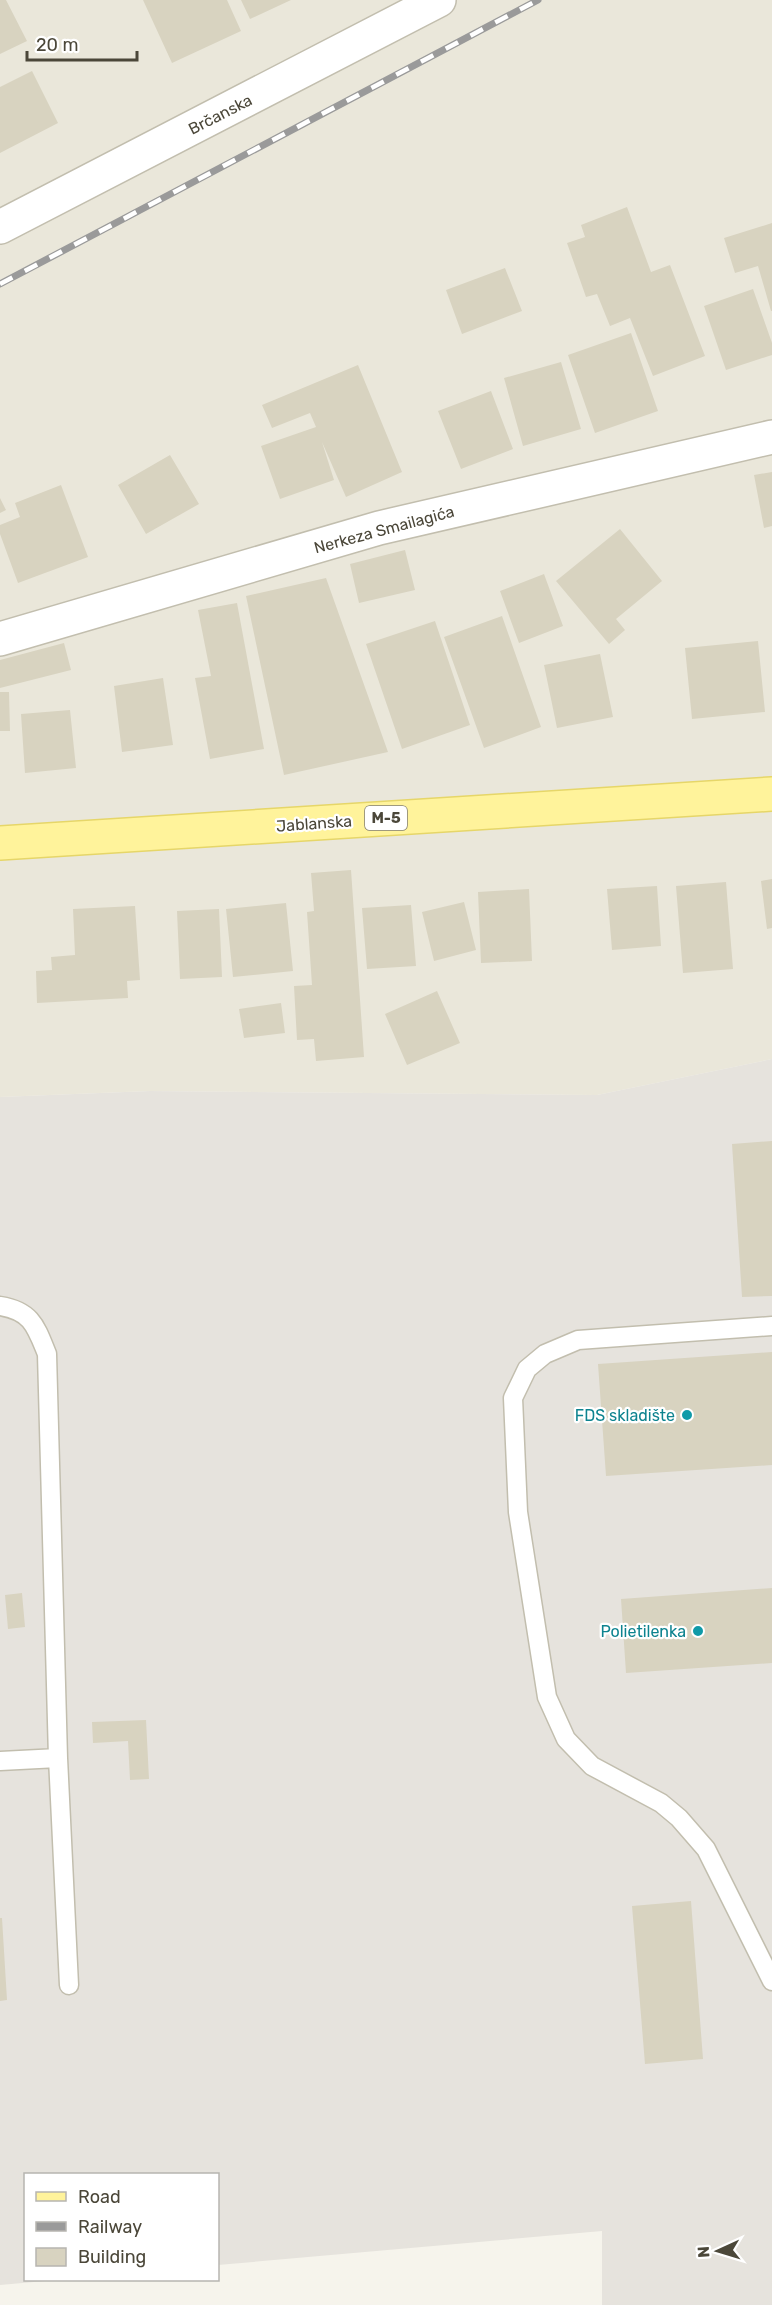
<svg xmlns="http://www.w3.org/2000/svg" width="772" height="2305" font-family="Rubik,sans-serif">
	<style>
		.residential { fill: #eae7da }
		.industrial { fill: #e6e3dd }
		.building { fill: #d8d3c0 }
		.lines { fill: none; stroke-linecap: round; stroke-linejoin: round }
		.service-casing { stroke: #c2beae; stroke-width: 21 }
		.minor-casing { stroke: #c2beae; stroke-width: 36 }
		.primary-casing { stroke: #e6d669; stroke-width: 36 }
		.service { stroke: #fff; stroke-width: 18 }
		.minor { stroke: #fff; stroke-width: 33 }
		.primary { stroke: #fff39b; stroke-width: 33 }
		.rail-casing { stroke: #9a9a9a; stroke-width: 7 }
		.rail { stroke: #fff; stroke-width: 4.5; stroke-dasharray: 14; stroke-linecap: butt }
		.culture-dot { fill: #0f9aa8; stroke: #fff; stroke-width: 2 }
		.labels { text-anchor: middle; stroke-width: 4.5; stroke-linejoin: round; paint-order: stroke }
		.shield { fill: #fff; stroke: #817e74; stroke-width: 1.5 }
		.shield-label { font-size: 15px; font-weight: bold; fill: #4b4739 }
		.street-label { font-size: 16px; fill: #4b4739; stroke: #fff }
		.culture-label { font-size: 16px; fill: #0d838f; stroke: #fff; text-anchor: end }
	</style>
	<rect width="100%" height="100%" fill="#f6f4ec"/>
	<!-- residential -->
	<path class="residential" d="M0,0H772V1059L597,1095L150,1091L0,1097Z"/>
	<!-- industrial -->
	<path class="industrial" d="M772,1059V2305H602V2231L218,2265V2174H26V2280H56L0,2285V1097L150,1091L597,1095Z"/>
	<!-- building -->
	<path class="building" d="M0,0H6L27,41L0,54Z
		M143,0H227L241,31L172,63Z
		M241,0H291L250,19Z
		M32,71L58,123L0,153V87Z
		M627,207L651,272L670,265L705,356L653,376L630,318L610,326L597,294L586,297L567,243L585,237L581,225Z
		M772,223V311H771L758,266L735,273L724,238Z
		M505,268L522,311L462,334L446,290Z
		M753,289L772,343V355L726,370L704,306Z
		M631,333L658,411L595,433L568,355Z
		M561,362L581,429L523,446L504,378Z
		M358,365L402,472L346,497L322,442L334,480L280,499L261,446L316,427L310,413L272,428L262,405Z
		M491,391L513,449L461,469L438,411Z
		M170,455L199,504L146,534L118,485Z
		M772,472V526L764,528L754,475Z
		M61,485L88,557L18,583L0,534V525L20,517L15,503Z
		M0,498L6,510L0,513Z
		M620,529L662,581L616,619L625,630L609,644L556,581Z
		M405,550L415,590L359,603L350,564Z
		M544,574L563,626L519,643L500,591Z
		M326,578L388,752L284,775L246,596Z
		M237,603L264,749L210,759L195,678L211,676L198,610Z
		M502,616L541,727L484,748L444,637Z
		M435,621L470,725L402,749L366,644Z
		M758,641L765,712L692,719L685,648Z
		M64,643L71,670L0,688V660Z
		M600,654L613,717L557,728L544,665Z
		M163,678L173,745L122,752L114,686Z
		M0,692H9L10,731H0Z
		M70,710L76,768L25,773L21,714Z
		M351,870L364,1057L316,1061L314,1039L297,1040L294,986L312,985L307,912L314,911L311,873Z
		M772,879V928L767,929L761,881Z
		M726,882L733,969L683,973L676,886Z
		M657,886L661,946L612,950L607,889Z
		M529,889L532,961L481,963L478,892Z
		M464,902L476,950L434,961L422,912Z
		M286,903L293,971L233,977L226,909Z
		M411,905L416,966L367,969L362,908Z
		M135,906L140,980L127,981L128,998L37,1003L36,971L52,970L51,957L75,955L73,909Z
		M219,909L222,977L180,979L177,911Z
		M437,991L460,1043L407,1065L385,1014Z
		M281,1003L285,1033L244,1038L239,1009Z
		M772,1141V1296L742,1297L732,1144Z
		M772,1352V1465L606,1476L598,1364Z
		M772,1588V1663L626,1673L621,1599Z
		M22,1593L25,1627L8,1629L5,1595Z
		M146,1720L149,1779L130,1780L128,1741L93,1743L92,1722Z
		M691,1901L703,2059L645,2064L632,1906Z
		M0,1918H2L7,2000L0,2001Z"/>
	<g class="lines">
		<defs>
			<path id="service" d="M0,1306C32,1311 36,1327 47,1354L58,1758L69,1985
				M772,1326L578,1340L545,1354L527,1369L513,1398L518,1512L547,1697L566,1739L592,1766L661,1803L679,1818L706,1849L772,1981
				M0,1761L58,1758"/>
			<path id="minor" d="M0,227L439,0
				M0,639L379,528L772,437"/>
			<path id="primary" d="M0,843L772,794"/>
		</defs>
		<!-- service casing -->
		<use href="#service" class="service-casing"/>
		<!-- minor casing -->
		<use href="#minor" class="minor-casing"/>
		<!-- primary casing -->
		<use href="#primary" class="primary-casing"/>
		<!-- service -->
		<use href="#service" class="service"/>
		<!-- minor -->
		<use href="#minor" class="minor"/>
		<!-- primary -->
		<use href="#primary" class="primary"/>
		<defs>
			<path id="rail" d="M0,284L538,0"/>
		</defs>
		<!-- rail casing -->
		<use href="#rail" class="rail-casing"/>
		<!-- rail -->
		<use href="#rail" class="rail"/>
	</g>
	<!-- markers -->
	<g class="culture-dot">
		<circle cx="687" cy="1415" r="6"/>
		<circle cx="698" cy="1631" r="6"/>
	</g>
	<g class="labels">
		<!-- shield labels -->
		<rect class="shield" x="365" y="806" width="42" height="24" rx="4.5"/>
		<g class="shield-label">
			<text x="386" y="823">M-5</text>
		</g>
		<!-- street labels -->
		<g class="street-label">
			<text transform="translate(220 114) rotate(-27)" y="6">Brčanska</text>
			<text transform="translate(384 529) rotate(-15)" y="6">Nerkeza Smailagića</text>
			<text transform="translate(314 823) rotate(-4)" y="6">Jablanska</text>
		</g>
		<!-- culture labels -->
		<g class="culture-label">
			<text x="675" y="1421">FDS skladište</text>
			<text x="686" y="1637">Polietilenka</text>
		</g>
	</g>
	<!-- legend -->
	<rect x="24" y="2173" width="195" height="108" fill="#ffffff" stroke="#b7b5b0" stroke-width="1.5"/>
	<rect x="36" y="2192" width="30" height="9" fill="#fff39b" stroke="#b7b5b0" stroke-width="1.5"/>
	<text x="78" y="2203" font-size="18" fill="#4b4739">Road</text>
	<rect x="36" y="2222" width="30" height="9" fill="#9a9a9a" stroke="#b7b5b0" stroke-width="1.5"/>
	<text x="78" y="2233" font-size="18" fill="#4b4739">Railway</text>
	<rect x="36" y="2248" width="30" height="18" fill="#d8d3c0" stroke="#b7b5b0" stroke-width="1.5"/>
	<text x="78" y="2263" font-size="18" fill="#4b4739">Building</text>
	<!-- north arrow -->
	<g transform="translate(718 2251) rotate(266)" stroke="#ffffff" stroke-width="4.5" paint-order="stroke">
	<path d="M0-4.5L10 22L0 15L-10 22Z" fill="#4b4739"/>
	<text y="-9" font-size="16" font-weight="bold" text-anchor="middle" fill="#4b4739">N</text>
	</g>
	<!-- scale -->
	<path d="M27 51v9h110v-9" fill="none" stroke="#4b4739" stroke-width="3"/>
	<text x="36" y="51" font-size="18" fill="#4b4739" stroke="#ffffff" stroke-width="4.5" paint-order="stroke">20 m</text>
</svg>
